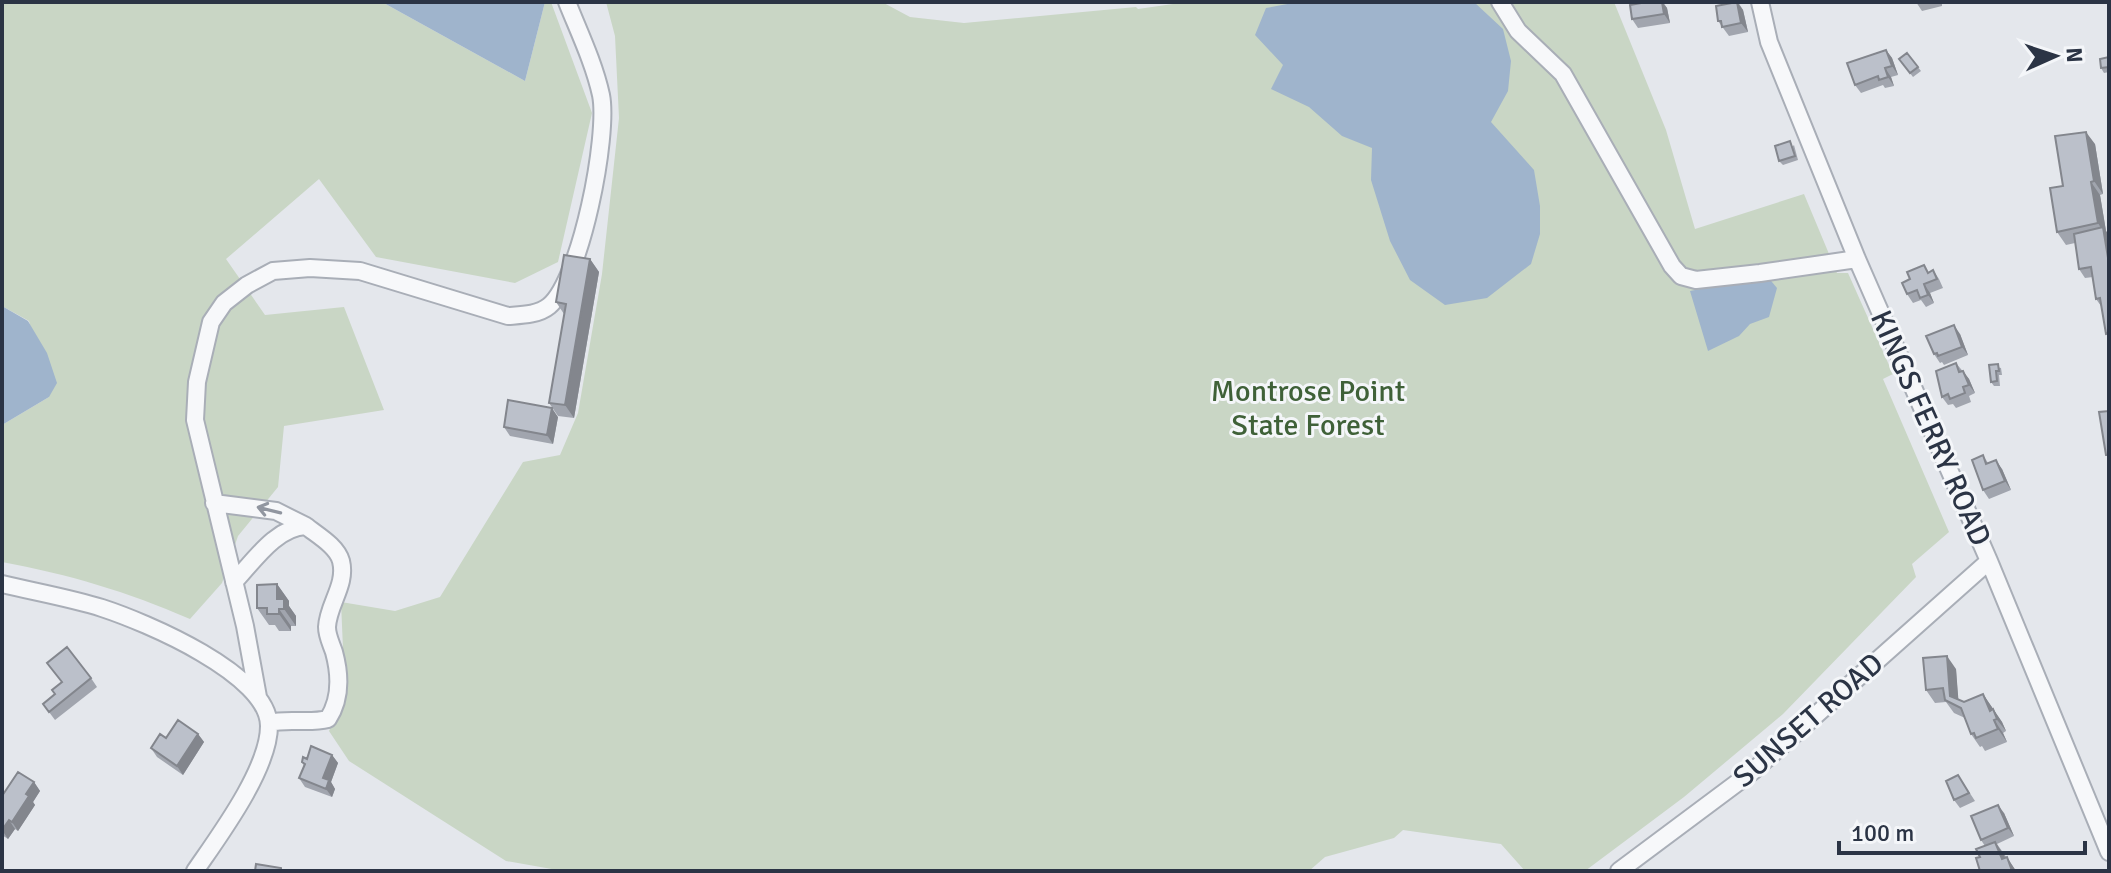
<svg xmlns="http://www.w3.org/2000/svg" width="2111" height="873" font-family="Signika,sans-serif">
	<style>
		.green { fill: #c9d6c5 }
		.water { fill: #9fb4cc }
		.lines { fill: none; stroke-linecap: round; stroke-linejoin: round }
		.minor-casing { stroke: #a9aeb7; stroke-width: 20 }
		.minor { stroke: #f7f8fa; stroke-width: 16 }
		.wall { fill: #a1a5ae }
		.shaded-wall { fill: #83868d }
		.building { fill: #bbc0ca; stroke: #83868d; stroke-width: 2 }
		.oneway { stroke: #9196a0 }
		.labels { text-anchor: middle; stroke-width: 6; stroke-linejoin: round; paint-order: stroke }
		.park-label { font-size: 30px; fill: #3f6138; stroke: #f4f6f9 }
		.street-label { font-size: 30px; fill: #2b3445; stroke: #f4f6f9 }
	</style>
	<rect width="100%" height="100%" fill="#e4e7ec"/>
	<!-- green -->
	<path class="green" d="M2,2H382L525,81L545,2H551L592,113L558,262L515,283L376,257L319,179L226,259L265,315L344,307L384,410L284,426L278,487L238,536L222,583L190,619C125,591 71,575 2,562V425L49,397L29,321L2,306Z
		M606,2H882L910,17L964,23L1136,7L1138,9L1187,2H1614L1666,130L1695,229L1804,194L1837,273H1848L1893,374L1883,379L1949,532L1912,564L1916,577L1783,714L1684,797L1585,871H1525L1501,844L1403,830L1394,838L1325,857L1309,871H563L506,861L349,761L329,731L345,696L341,602L395,611L440,597L523,462L560,455L578,413L602,274L619,118L615,36Z"/>
	<!-- water -->
	<path class="water" d="M382,2H545L525,81Z
		M1298,2H1474L1503,29L1511,61L1508,91L1491,122L1534,170L1540,206V234L1531,264L1487,298L1445,305L1410,280L1390,241L1371,180L1372,148L1342,136L1309,107L1271,89L1283,65L1255,35L1266,8Z
		M1767,276L1777,288L1769,317L1750,324L1739,336L1708,351L1690,291Z
		M2,306L28,321L47,353L57,383L49,397L2,425Z"/>
	<g class="lines">
		<defs>
			<path id="minor" d="M1500,2L1518,31L1563,74L1672,266L1681,276L1696,280L1760,273L1857,259
				M1760,2L1769,42L1857,259L1989,561L2109,852
				M214,503L276,511L306,526C276,527 253,562 234,582
				M2,584C35,592 70,598 102,608C145,622 269,674 269,726C269,769 219,836 195,871
				M258,697L245,626L195,420L197,382L211,322L224,303L247,285L273,271L310,268L360,271L508,316C521,315 538,315 549,306C581,280 609,135 601,95C594,63 579,32 567,2
				M269,723C289,718 308,724 328,719C341,699 340,674 334,652C331,643 327,636 327,627C328,604 347,585 341,561C337,546 317,535 306,526
				M1619,871L1753,771L1989,561"/>
		</defs>
		<!-- minor casing -->
		<use href="#minor" class="minor-casing"/>
		<!-- minor -->
		<use href="#minor" class="minor"/>
	</g>
	<!-- wall -->
	<path class="wall" d="M1647,2H1663L1667,8L1670,23L1638,28L1632,19Z
		M1738,2L1743,10L1748,32L1729,36L1718,21Z
		M1916,2H1942V6L1922,11Z
		M1886,50L1892,58L1898,75L1891,77L1894,86L1885,88L1883,85L1861,93L1855,85Z
		M1907,53L1921,71L1913,77L1899,59Z
		M2109,57V72L2104,73L2101,68Z
		M2095,144L2103,194L2100,195L2106,231L2109,235V338L2106,334L2101,306L2096,299L2093,277L2085,278L2079,269L2075,243L2066,245L2057,232L2063,186Z
		M1794,145L1798,160L1783,165L1779,161Z
		M590,259L599,272L574,418L558,416L549,403L564,314L556,302Z
		M1933,270L1939,279L1943,288L1930,293L1934,303L1926,307L1921,300L1913,303L1907,294L1929,272Z
		M1960,334L1968,355L1944,365L1942,362L1940,363L1934,354Z
		M1956,363L1969,379L1975,393L1969,396L1971,402L1956,408L1953,404L1948,405L1942,397Z
		M1989,365L2001,368L2002,375H1999L2000,386H1994L1991,382Z
		M558,417L553,444L510,436L504,427Z
		M1983,455L1988,463L2002,469L2011,490L1989,499L1983,490Z
		M277,584L289,601V606L296,616V626H291V631H279L275,625H269L257,608Z
		M1956,669L1958,700L1964,702L1983,694L2002,722L2006,731L2003,733L2007,742L1985,751L1982,746L1980,747L1971,734L1965,718L1954,713L1946,702L1935,703L1926,690Z
		M91,678L97,687L55,720L43,704Z
		M198,734L204,742L183,775L157,757L151,748Z
		M332,755L338,763L331,782L335,789L332,797L305,787L299,778L304,766L302,762L307,759Z
		M1958,775L1975,801L1960,808L1954,800Z
		M34,782L40,791L33,802L35,805L18,831L15,829L8,839L2,835V796Z
		M2004,813L2014,836L1997,844L2016,871H1980L1985,846L1981,840Z"/>
	<!-- shaded-wall -->
	<path class="shaded-wall" d="M1662,2L1667,8L1670,23L1664,14Z
		M1737,2L1743,10L1748,32L1741,23Z
		M1886,50L1892,58L1898,75L1892,66Z
		M1885,68L1891,77L1894,86L1888,77Z
		M2086,132L2095,144L2103,194L2094,181Z
		M2091,182L2100,195L2106,231L2109,235V264L2104,233L2098,223Z
		M590,259L599,272L574,418L565,405Z
		M1924,284L1930,293L1934,303L1928,295Z
		M1954,325L1960,334L1968,355L1962,347Z
		M1963,371L1969,379L1975,393L1969,385Z
		M552,408L558,417L553,444L547,435Z
		M1996,460L2002,469L2011,490L2005,481Z
		M277,584L289,601V606L296,616V626L277,599Z
		M279,609L291,626V631L279,614Z
		M1947,656L1956,669L1959,707L1950,696Z
		M1983,694L2002,722L2006,731L1990,711Z
		M1994,720L2003,733L2007,742L1998,729Z
		M198,734L204,742L183,775L177,766Z
		M332,755L338,763L331,782L335,789L332,797L326,789L323,778Z
		M34,782L40,791L33,802L35,805L18,831L12,822L26,794Z
		M1998,805L2004,813L2014,836L2008,828Z
		M9,820L15,829L8,839L2,830Z
		M1995,842L2004,855L2010,871L2002,859Z
		M2007,857L2016,871H2012Z"/>
	<!-- building -->
	<path class="building" d="M1647,2H1662L1664,14L1632,19L1630,5Z
		M1737,2L1741,23L1722,27L1721,21H1718L1716,6Z
		M1886,50L1892,66L1885,68L1888,77L1879,80L1878,76L1855,85L1847,63Z
		M1907,53L1918,67L1910,73L1899,59Z
		M2109,57V67L2101,68L2100,59Z
		M2086,132L2094,181L2091,182L2098,223L2057,232L2050,188L2063,186L2055,136Z
		M1790,141L1795,156L1779,161L1775,146Z
		M2103,227L2109,264V333L2106,334L2100,298L2096,299L2091,267L2079,269L2074,234Z
		M564,255L590,259L565,405L549,403L566,304L556,302Z
		M1924,265L1928,273L1933,270L1937,279L1924,284L1928,295L1920,298L1917,290L1907,294L1902,283L1910,279L1907,272Z
		M1954,325L1962,347L1938,356L1937,353L1934,354L1926,336Z
		M1956,363L1959,372L1963,371L1969,385L1963,387L1965,393L1950,399L1948,394L1942,397L1936,371Z
		M1998,364L1999,371H1996L1997,381L1991,382L1989,365Z
		M508,400L552,408L547,435L504,427Z
		M2109,411V455H2106L2099,412Z
		M1983,455L1986,464L1996,460L2005,481L1983,490L1972,460Z
		M277,584V599H284V609H279V614H267V608H257V585Z
		M67,647L91,678L49,712L43,704L55,694L52,690L62,682L47,663Z
		M1947,656L1950,696L1964,702L1983,694L1990,711L1993,709L1997,719L1994,720L1998,729L1976,738L1974,733L1971,734L1961,708L1945,700L1943,688L1926,690L1923,658Z
		M178,720L198,734L177,766L151,748L160,734L166,738Z
		M311,746L332,755L323,778L329,780L326,789L299,778L305,764L302,762L303,757L307,759Z
		M18,772L34,782L26,794L29,796L12,822L9,820L2,830V796Z
		M1958,775L1969,793L1954,800L1946,781Z
		M1998,805L2008,828L1981,840L1971,816Z
		M1995,842L2002,859L2007,857L2012,871H1980L1976,858L1980,857L1976,849Z
		M256,864L281,868V871H255Z"/>
	<!-- one-way arrows -->
	<defs><path id="oneway-shaft" d="M-6 0H5M1.5-3L5.5 0L1.5 3" fill="none" stroke-width="1.6" stroke-linecap="round" stroke-linejoin="round" transform="scale(2)"/></defs>
	<use class="oneway" href="#oneway-shaft" transform="translate(269 510) rotate(-166)"/>
	<g class="labels">
		<!-- park labels -->
		<g class="park-label">
			<text x="1308" y="401">Montrose Point<tspan x="1308" dy="34">State Forest</tspan></text>
		</g>
		<!-- street labels -->
		<g class="street-label">
			<text transform="translate(1931 428) rotate(66)" y="10">KINGS FERRY ROAD</text>
			<text transform="translate(1808 720) rotate(-41)" y="10">SUNSET ROAD</text>
		</g>
	</g>
	<!-- border -->
	<rect width="2111" height="873" fill="none" stroke="#2b3445" stroke-width="8"/>
	<!-- north arrow -->
	<g transform="translate(2055 56) rotate(87)" stroke="#f4f6f9" stroke-width="6" paint-order="stroke">
	<path d="M0-6L14 30L0 20L-14 30Z" fill="#2b3445"/>
	<text y="-12" font-size="22" font-weight="bold" text-anchor="middle" fill="#2b3445">N</text>
	</g>
	<!-- scale -->
	<path d="M1839 841v12h246v-12" fill="none" stroke="#2b3445" stroke-width="4"/>
	<text x="1851" y="841" font-size="24" fill="#2b3445" stroke="#f4f6f9" stroke-width="6" paint-order="stroke">100 m</text>
</svg>
